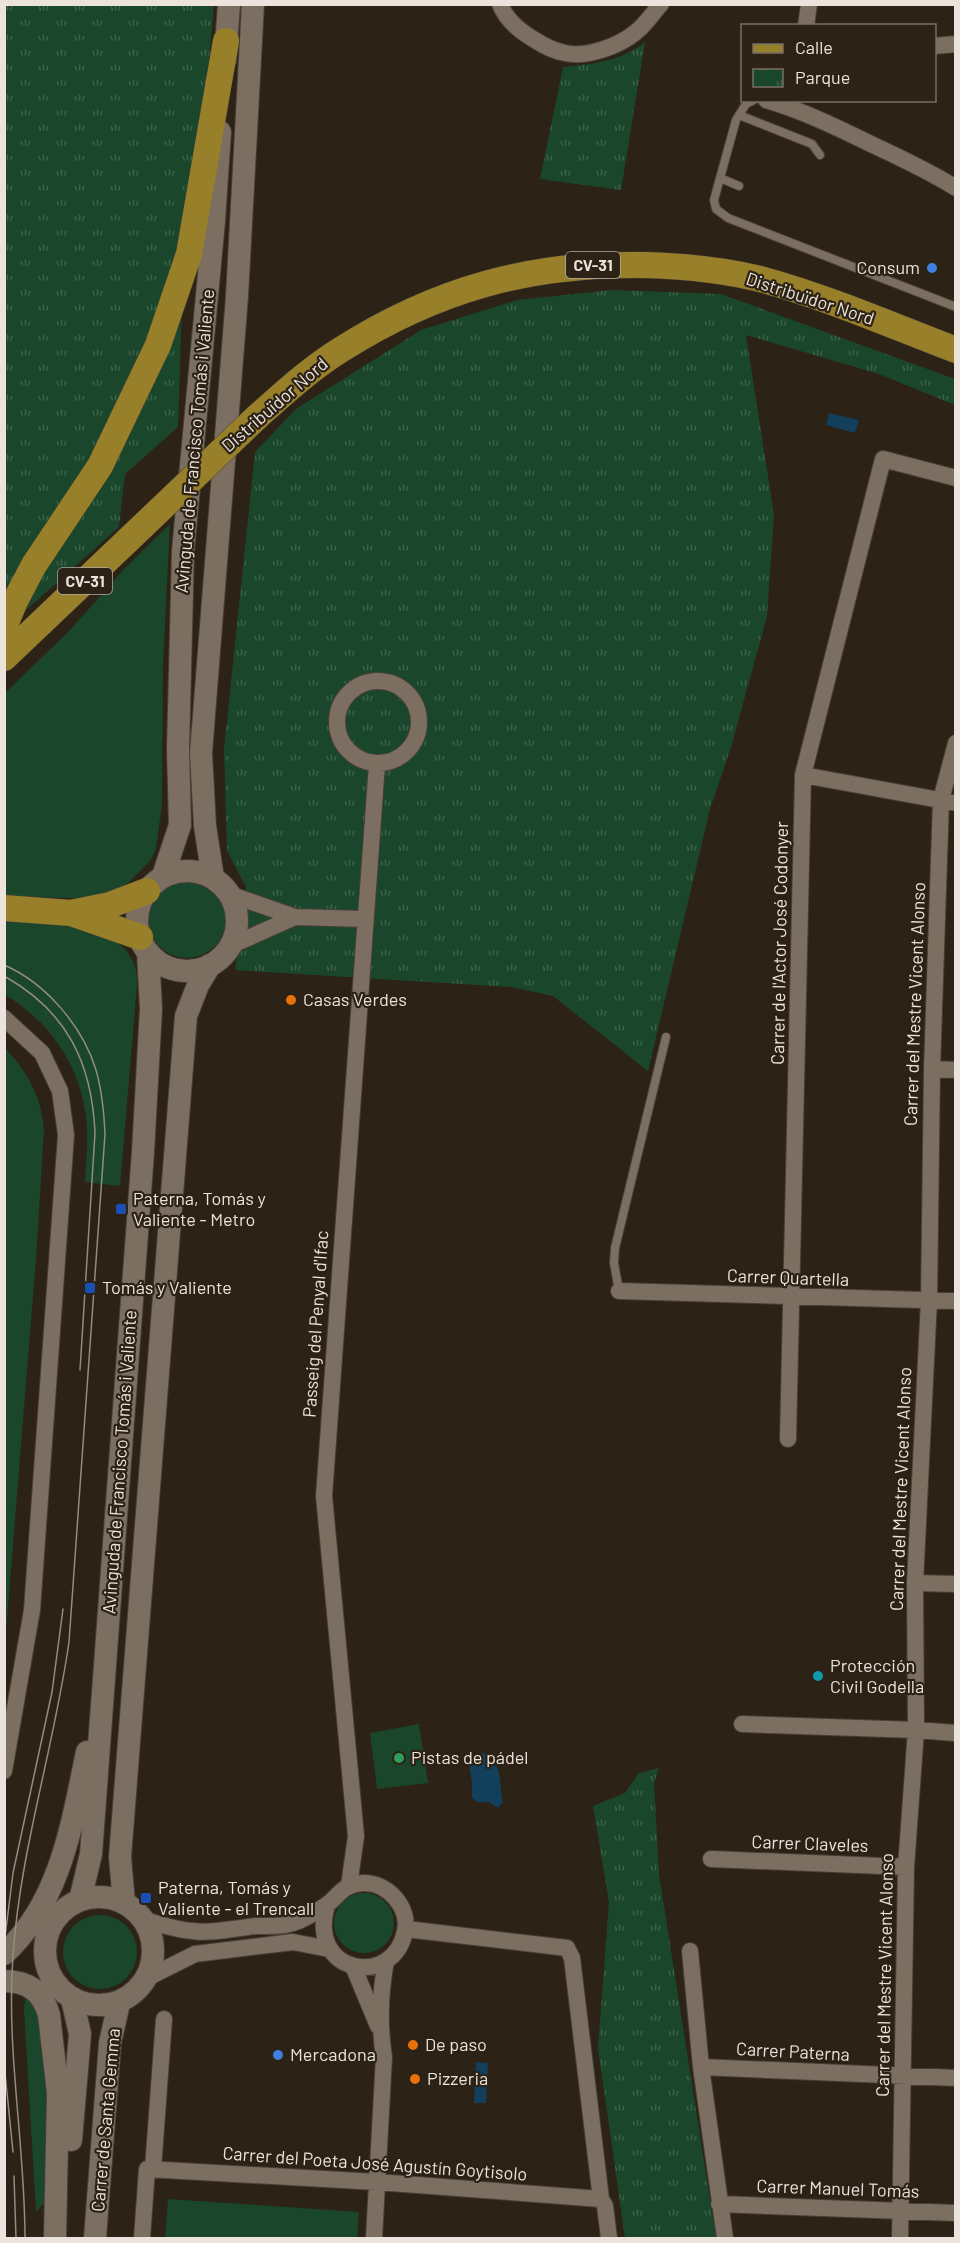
<svg xmlns="http://www.w3.org/2000/svg" width="960" height="2243" font-family="Barlow,sans-serif">
	<style>
		.green { fill: #1a472c }
		.park { fill: url(#park-tufts) }
		.water { fill: #123f5c }
		.lines { fill: none; stroke-linecap: round; stroke-linejoin: round }
		.lane-casing { stroke: #483f36; stroke-width: 10 }
		.street-casing { stroke: #483f36; stroke-width: 18 }
		.secondary-casing { stroke: #483f36; stroke-width: 24 }
		.primary-casing { stroke: #483f36; stroke-width: 27 }
		.lane { stroke: #7c6f61; stroke-width: 8 }
		.street { stroke: #7c6f61; stroke-width: 16 }
		.secondary { stroke: #7c6f61; stroke-width: 22 }
		.primary { stroke: #98802a; stroke-width: 26 }
		.tram { stroke: #948b82; stroke-width: 1.5 }
		.primary-bridge-casing { stroke: #483f36; stroke-width: 27; stroke-linecap: butt }
		.primary-bridge { stroke: #98802a; stroke-width: 26 }
		.shop-dot { fill: #3f7fe0; stroke: #2c2216; stroke-width: 2 }
		.food-dot { fill: #e8710a; stroke: #2c2216; stroke-width: 2 }
		.transit-dot { fill: #1a4fb4; stroke: #2c2216; stroke-width: 2 }
		.culture-dot { fill: #0f9aa8; stroke: #2c2216; stroke-width: 2 }
		.leisure-dot { fill: #2e9e5b; stroke: #2c2216; stroke-width: 2 }
		.labels { text-anchor: middle; stroke-width: 4.5; stroke-linejoin: round; paint-order: stroke }
		.shield { fill: #2c2216; stroke: #b2a9a1; stroke-width: 1.5 }
		.shield-label { font-size: 16px; font-weight: bold; fill: #ebe3dc }
		.poi-label { font-size: 18px; fill: #ebe3dc; stroke: #2c2216; text-anchor: start }
		.street-label { font-size: 18px; fill: #ebe3dc; stroke: #2c2216 }
	</style>
	<defs>
		<pattern id="park-tufts" width="24" height="20" patternUnits="userSpaceOnUse" patternTransform="scale(1.5)"><rect width="24" height="20" fill="#1a472c"/><path d="M3 7l-1-3M5 7V3M7 7l1-3M15 17l-1-3M17 17v-4M19 17l1-3" fill="none" stroke="#3b614a"/></pattern>
	</defs>
	<rect width="100%" height="100%" fill="#2c2216"/>
	<!-- green -->
	<path class="green" d="M170,524L163,663L162,804L156,849L150,861L128,883L99,899L5,896V693L71,629L125,568Z
		M148 919a39 39 0 1 1 78 0a39 39 0 1 1-78 0Z
		M4,920C44,923 119,920 135,966C137,972 137,979 137,985L120,1186L85,1182C86,1161 89,1139 86,1117C80,1066 50,1021 5,995Z
		M5,1048C28,1073 41,1095 44,1130L36,1259L5,1644Z
		M419,1724L428,1783L377,1789L370,1733Z
		M334 1923a30 30 0 1 1 60 0a30 30 0 1 1-60 0Z
		M63 1952a37 37 0 1 1 74 0a37 37 0 1 1-74 0Z
		M26,1992L42,2019L50,2130L44,2203L36,2212L24,2009Z
		M168,2199L359,2212L357,2238H165Z"/>
	<!-- park -->
	<path class="park" d="M5,5H214L202,138L184,246L178,427L125,474L119,527L5,629Z
		M645,42L621,190L540,179L563,67C594,64 621,61 645,42Z
		M612,290L721,294L955,379V405L879,374L746,335L774,515L767,616L731,747L710,809L648,1071L553,996L511,987L235,970L246,887L227,851L224,749L255,452L296,409L421,330L517,300Z
		M659,1768L654,1783L659,1874L716,2238H625L598,2048L609,1902L593,1806L625,1793L639,1773Z"/>
	<!-- water -->
	<path class="water" d="M829,413L859,420L855,433L826,425Z
		M484,1753C504,1761 498,1784 503,1802L498,1808L488,1802H477L472,1798V1783L469,1764L475,1755Z
		M476,2062L488,2063L486,2103H474Z"/>
	<g class="lines">
		<defs>
			<path id="lane" d="M754,100L746,104L736,120L714,200L716,209L728,218L956,307
				M739,115L812,144L820,155
				M720,178L739,186
				M619,1291L614,1263L615,1248L666,1037"/>
			<path id="street" d="M500,4C506,20 521,32 535,40C544,46 555,51 565,53C587,58 619,46 636,32C645,25 653,13 661,4
				M806,26L809,4
				M934,46L956,44
				M766,100C804,111 838,128 873,145C901,158 929,171 956,188
				M337 722a41 41 0 1 1 82 0a41 41 0 1 1-82 0Z
				M803,775L956,803
				M229,894L295,917L364,919
				M230,946L295,917
				M4,1018L42,1053L60,1091L66,1135L32,1610L4,1771
				M932,1069L956,1070
				M619,1291L956,1301
				M788,1439L803,775L883,459L956,478
				M915,1583L956,1584
				M742,1724L916,1730L956,1733
				M711,1859L906,1867
				M349,1886L356,1836L324,1496L377,764
				M144,1920C160,1924 176,1930 193,1931C213,1934 236,1928 256,1926C268,1926 282,1927 293,1923C303,1920 316,1912 325,1906C339,1897 340,1885 363,1883C387,1882 410,1907 405,1931C394,1989 306,1975 327,1905
				M406,1929L567,1948L572,1958L601,2199L605,2206L609,2238
				M690,1951L701,2067L725,2238
				M353,1966L378,2026
				M147,1978L195,1954L293,1942L329,1949
				M701,2067L956,2078
				M153,2169L164,2019
				M719,2204L956,2213
				M142,2238L147,2169L377,2182L601,2199
				M374,2238L384,2057C379,2025 380,1993 386,1961
				M900,2238L906,1867L916,1730L915,1583L929,1300L932,1069L941,800L956,743"/>
			<path id="secondary" d="M225,60L229,4
				M137 921a50 50 0 1 1 100 0a50 50 0 1 1-100 0Z
				M163,876L180,825L178,750L183,551L214,221L220,132
				M213,878L205,826L201,753L237,296L253,4
				M45 1951a54 54 0 1 1 108 0a54 54 0 1 1-108 0Z
				M80,1900L91,1854L143,1152L151,1009L148,952
				M124,1903L120,1857L186,1016L198,985L210,965
				M4,1954C61,1902 72,1823 87,1752
				M4,1981C28,1981 43,1992 49,2015L58,2093L55,2238
				M71,2140L80,2034L72,1999
				M95,2238L110,2043L119,2003"/>
			<path id="primary" d="M257,417C284,393 311,368 342,349C437,289 531,263 643,265C683,266 725,270 764,280C829,298 893,326 956,350
				M4,627L15,601L34,565L100,466L158,345L189,254L226,41
				M4,658L127,541
				M4,908L71,913L140,937
				M71,913L110,905L147,891"/>
		</defs>
		<!-- lane casing -->
		<use href="#lane" class="lane-casing"/>
		<!-- street casing -->
		<use href="#street" class="street-casing"/>
		<!-- secondary casing -->
		<use href="#secondary" class="secondary-casing"/>
		<!-- primary casing -->
		<use href="#primary" class="primary-casing"/>
		<!-- lane -->
		<use href="#lane" class="lane"/>
		<!-- street -->
		<use href="#street" class="street"/>
		<!-- secondary -->
		<use href="#secondary" class="secondary"/>
		<!-- primary -->
		<use href="#primary" class="primary"/>
		<!-- tram -->
		<path class="tram" d="M4,965C46,983 83,1027 96,1070C102,1091 104,1112 105,1134L69,1642C54,1748 20,1850 13,1956C6,2051 25,2144 25,2238
			M4,976C67,1011 92,1063 95,1133L80,1370
			M4,1945L13,1873L52,1692L63,1609
			M4,2063L13,2152
			M14,2176L16,2238"/>
		<defs>
			<path id="primary-bridge" d="M127,541L257,417"/>
		</defs>
		<!-- primary-bridge casing -->
		<use href="#primary-bridge" class="primary-bridge-casing"/>
		<!-- primary-bridge -->
		<use href="#primary-bridge" class="primary-bridge"/>
	</g>
	<!-- markers -->
	<g class="shop-dot">
		<circle cx="932" cy="268" r="6"/>
		<circle cx="278" cy="2055" r="6"/>
	</g>
	<g class="food-dot">
		<circle cx="291" cy="1000" r="6"/>
		<circle cx="413" cy="2045" r="6"/>
		<circle cx="415" cy="2079" r="6"/>
	</g>
	<g class="transit-dot">
		<rect x="115" y="1203" width="12" height="12" rx="3"/>
		<rect x="84" y="1282" width="12" height="12" rx="3"/>
		<rect x="140" y="1892" width="12" height="12" rx="3"/>
	</g>
	<circle class="culture-dot" cx="818" cy="1676" r="6"/>
	<circle class="leisure-dot" cx="399" cy="1758" r="6"/>
	<g class="labels">
		<!-- shield labels -->
		<g class="shield">
			<rect x="566" y="252" width="54" height="26" rx="4.5"/>
			<rect x="58" y="568" width="54" height="26" rx="4.5"/>
		</g>
		<g class="shield-label">
			<text x="593" y="271">CV-31</text>
			<text x="85" y="587">CV-31</text>
		</g>
		<!-- poi labels -->
		<g class="poi-label">
			<text x="920" y="274" text-anchor="end">Consum</text>
			<text x="303" y="1006">Casas Verdes</text>
			<text x="133" y="1205">Paterna, Tomás y<tspan x="133" dy="21">Valiente - Metro</tspan></text>
			<text x="102" y="1294">Tomás y Valiente</text>
			<text x="830" y="1672">Protección<tspan x="830" dy="21">Civil Godella</tspan></text>
			<text x="411" y="1764">Pistas de pádel</text>
			<text x="158" y="1894">Paterna, Tomás y<tspan x="158" dy="21">Valiente - el Trencall</tspan></text>
			<text x="425" y="2051">De paso</text>
			<text x="290" y="2061">Mercadona</text>
			<text x="427" y="2085">Pizzeria</text>
		</g>
		<!-- street labels -->
		<g class="street-label">
			<text transform="translate(810 299) rotate(18)" y="6">Distribuïdor Nord</text>
			<text transform="translate(275 405) rotate(-41)" y="6">Distribuïdor Nord</text>
			<text transform="translate(195 441) rotate(-85)" y="6">Avinguda de Francisco Tomás i Valiente</text>
			<text transform="translate(780 943) rotate(-89)" y="6">Carrer de l'Actor José Codonyer</text>
			<text transform="translate(915 1004) rotate(-88)" y="6">Carrer del Mestre Vicent Alonso</text>
			<text transform="translate(788 1278) rotate(2)" y="6">Carrer Quartella</text>
			<text transform="translate(316 1324) rotate(-86)" y="6">Passeig del Penyal d'Ifac</text>
			<text transform="translate(120 1462) rotate(-86)" y="6">Avinguda de Francisco Tomás i Valiente</text>
			<text transform="translate(901 1489) rotate(-88)" y="6">Carrer del Mestre Vicent Alonso</text>
			<text transform="translate(810 1844) rotate(2)" y="6">Carrer Claveles</text>
			<text transform="translate(885 1975) rotate(-89)" y="6">Carrer del Mestre Vicent Alonso</text>
			<text transform="translate(793 2052) rotate(3)" y="6">Carrer Paterna</text>
			<text transform="translate(106 2120) rotate(-85)" y="6">Carrer de Santa Gemma</text>
			<text transform="translate(375 2164) rotate(4)" y="6">Carrer del Poeta José Agustín Goytisolo</text>
			<text transform="translate(838 2189) rotate(2)" y="6">Carrer Manuel Tomás</text>
		</g>
	</g>
	<!-- border -->
	<rect width="960" height="2243" fill="none" stroke="#ebe3dc" stroke-width="12"/>
	<!-- legend -->
	<rect x="741" y="24" width="195" height="78" fill="#2c2216" stroke="#786f65" stroke-width="1.5"/>
	<rect x="753" y="44" width="30" height="9" fill="#98802a" stroke="#786f65" stroke-width="1.5"/>
	<text x="795" y="54" font-size="18" fill="#ebe3dc">Calle</text>
	<rect x="753" y="69" width="30" height="18" fill="url(#park-tufts)" stroke="#786f65" stroke-width="1.5"/>
	<text x="795" y="84" font-size="18" fill="#ebe3dc">Parque</text>
</svg>
